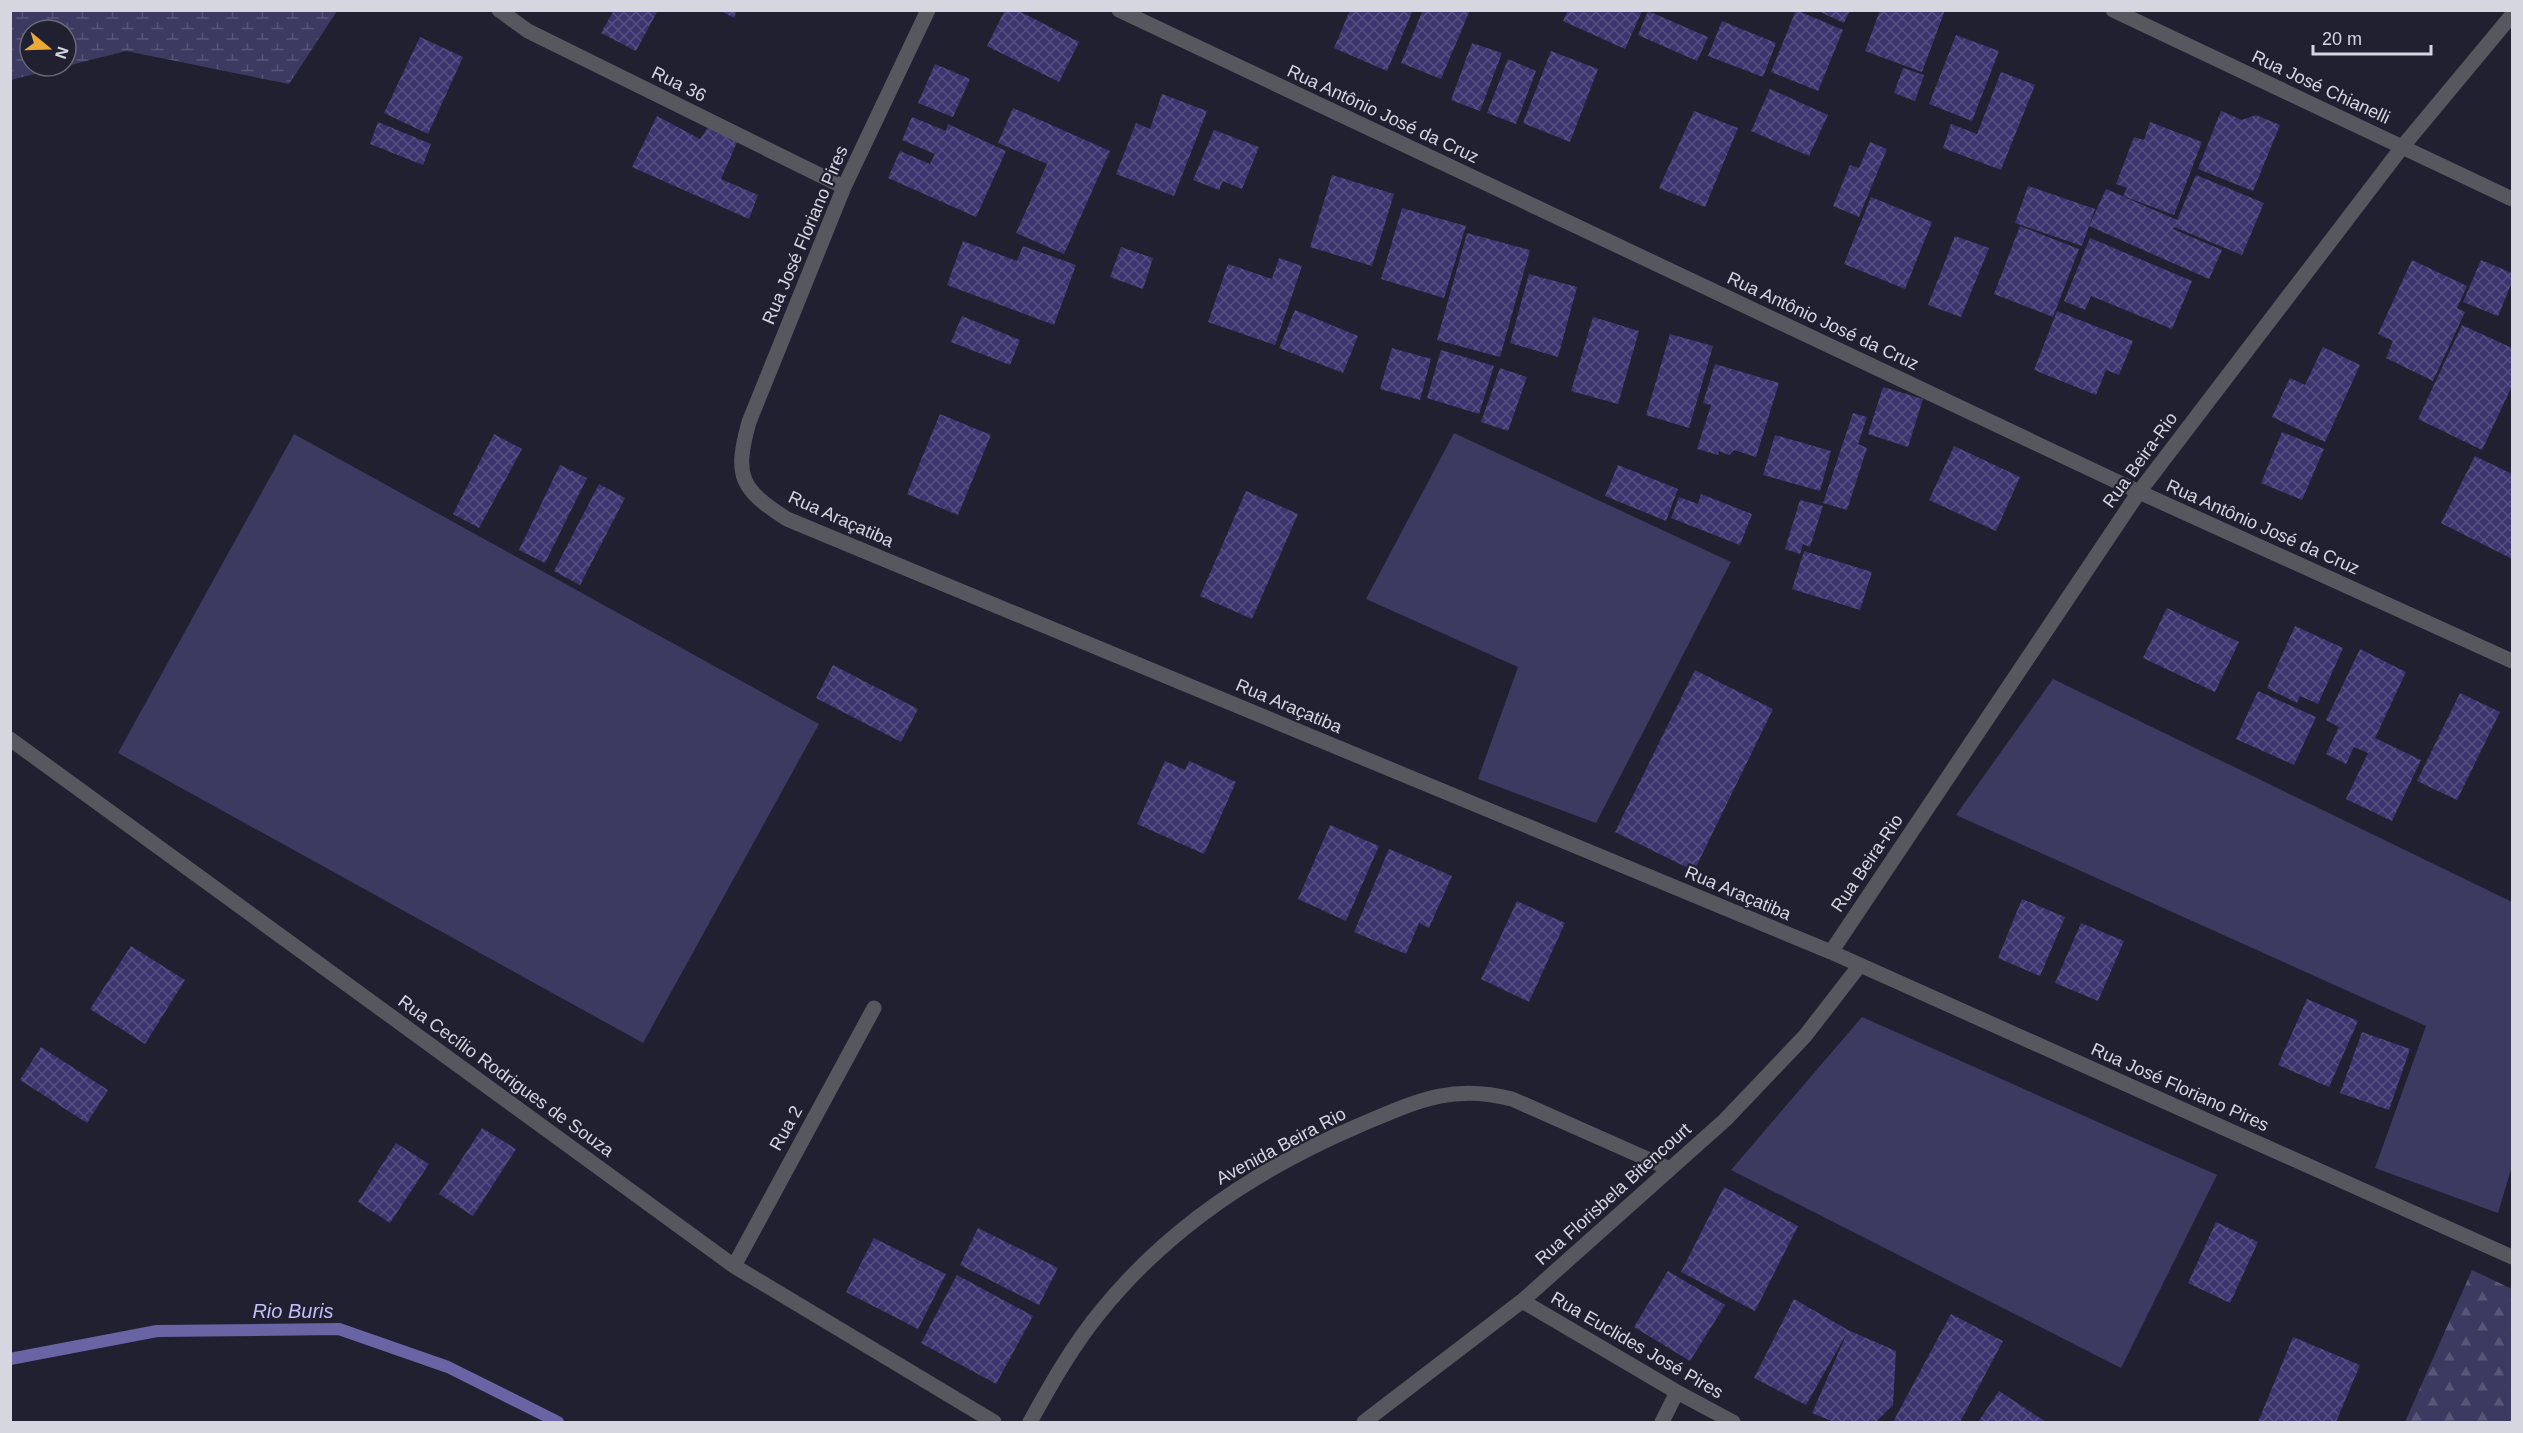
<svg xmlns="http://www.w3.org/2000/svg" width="2523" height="1433" font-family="Arial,sans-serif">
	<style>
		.grass { fill: #3d3a61 }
		.forest { fill: url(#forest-firs) }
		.wetland { fill: url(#wetland-marsh); fill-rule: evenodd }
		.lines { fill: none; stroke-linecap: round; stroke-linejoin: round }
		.stream { stroke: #6964a3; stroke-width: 12 }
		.building { fill: url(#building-cross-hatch) }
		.minor { stroke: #57575f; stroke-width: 15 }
		.labels { text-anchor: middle; stroke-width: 4.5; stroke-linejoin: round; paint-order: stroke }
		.street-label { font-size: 18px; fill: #d6d6e1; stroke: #212030 }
		.water-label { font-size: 20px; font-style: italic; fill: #c1bff6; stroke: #212030 }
	</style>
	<defs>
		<pattern id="forest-firs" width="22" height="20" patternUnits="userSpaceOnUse" patternTransform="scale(1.5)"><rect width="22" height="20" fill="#3d3a61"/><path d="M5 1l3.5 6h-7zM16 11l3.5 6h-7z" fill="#585677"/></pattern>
		<pattern id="wetland-marsh" width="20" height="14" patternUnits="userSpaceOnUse" patternTransform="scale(1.5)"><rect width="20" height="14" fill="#3d3a61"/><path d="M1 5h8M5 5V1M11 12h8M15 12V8" fill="none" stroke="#585677"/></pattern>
		<pattern id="building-cross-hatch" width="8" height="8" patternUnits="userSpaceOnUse" patternTransform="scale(1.5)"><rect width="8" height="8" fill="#3b346e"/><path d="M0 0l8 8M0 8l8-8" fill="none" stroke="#575182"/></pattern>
	</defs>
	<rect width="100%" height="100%" fill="#212030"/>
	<!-- grass -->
	<path class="grass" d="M1454,433L1731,562L1596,823L1478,779L1518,667L1366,599Z
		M294,434L819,724L643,1043L118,753Z
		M2053,679L2512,902V1166L2498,1213L2375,1168L2426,1026L1956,815Z
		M1862,1017L2217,1175L2121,1368L1731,1170Z"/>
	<!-- forest -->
	<path class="forest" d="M2472,1270L2512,1289V1422H2405Z"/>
	<!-- wetland -->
	<path class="wetland" d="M11,10H337V11L289,84L126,51L11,80ZM30,30H66V66H30Z"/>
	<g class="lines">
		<!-- stream -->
		<path class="stream" d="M10,1359L157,1331L339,1329L448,1367L558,1422"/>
	</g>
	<!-- building -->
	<path class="building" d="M614,10H658L636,51L601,33Z
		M719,10H737L734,18Z
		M1005,10H1017L1079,42L1059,82L987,46Z
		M1350,10H1413L1387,71L1334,48Z
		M1423,10H1470L1441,79L1401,63Z
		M1568,10H1641L1642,11L1625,49L1563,21Z
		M1796,10L1843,30L1818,91L1771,72Z
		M1816,10H1850L1844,23Z
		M1880,10H1945L1922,72L1865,51Z
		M1648,11L1708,37L1697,61L1638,35Z
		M1722,21L1776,43L1763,77L1708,56Z
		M1956,35L1999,51L1972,121L1929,104Z
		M420,37L463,57L428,134L384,113Z
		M1472,43L1502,53L1480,111L1451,100Z
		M1551,51L1598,69L1570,142L1523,123Z
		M1508,59L1536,71L1516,124L1487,113Z
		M935,64L970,79L953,117L918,103Z
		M1903,68L1924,75L1915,101L1894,93Z
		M2001,72L2035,85L2001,170L1943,148L1951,124L1977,134Z
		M1770,89L1828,115L1809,156L1751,131Z
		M1162,94L1207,111L1174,196L1116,174L1136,123L1150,129Z
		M1013,108L1110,151L1064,254L1016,233L1047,164L998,143Z
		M1694,111L1738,128L1705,207L1659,188Z
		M2221,111L2242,120L2256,115L2280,125L2253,191L2198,169Z
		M657,116L700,139L709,126L738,140L721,179L758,195L749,219L632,167Z
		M912,117L946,131L948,124L1006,151L976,217L888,178L900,151L930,164L935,154L902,140Z
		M378,122L431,144L423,165L370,144Z
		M2150,122L2202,142L2174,215L2123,196L2127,188L2116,184L2134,137L2144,140Z
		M1214,130L1259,147L1242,189L1223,181L1219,190L1193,180Z
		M1870,142L1887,149L1859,217L1833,206L1850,165L1859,168Z
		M1332,175L1394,194L1372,266L1310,247Z
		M2196,175L2264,203L2242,255L2174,227L2173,229L2222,250L2209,279L2089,226L2106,189L2177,220Z
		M2028,186L2095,209L2082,246L2015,223Z
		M1871,197L1932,222L1905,289L1844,264Z
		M1402,208L1466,226L1444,298L1381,279Z
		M2020,226L2079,249L2053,317L1994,294Z
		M1467,233L1530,250L1500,357L1437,340Z
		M1955,236L1989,248L1961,317L1928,305Z
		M2090,238L2192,281L2172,329L2091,296L2085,310L2064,301Z
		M963,241L1017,261L1023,246L1076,265L1054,325L947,285Z
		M1121,247L1153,258L1143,289L1110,277Z
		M1279,258L1302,266L1275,345L1208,322L1228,264L1272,279Z
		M2412,260L2467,286L2457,308L2465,312L2433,381L2386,358L2393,341L2378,334Z
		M2481,260L2512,273V282L2498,316L2463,302Z
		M1529,274L1577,287L1558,357L1510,343Z
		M1295,310L1358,336L1343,373L1279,348Z
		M2057,311L2133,341L2119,375L2106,370L2096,395L2034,370Z
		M962,316L1020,340L1010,365L951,342Z
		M1593,317L1639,331L1618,404L1571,391Z
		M2462,325L2512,348V386L2482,450L2418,419Z
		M1670,334L1713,346L1689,428L1646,415Z
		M2323,347L2360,365L2325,442L2272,417L2290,378L2305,385Z
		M1392,348L1431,359L1420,400L1380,389Z
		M1441,350L1494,366L1479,414L1427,398Z
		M1715,364L1779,383L1756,457L1734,450L1729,455L1719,451L1718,455L1697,449L1711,405L1703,403Z
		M1500,368L1527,377L1508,431L1481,422Z
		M1883,387L1923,399L1908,447L1868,434Z
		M1853,413L1867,417L1858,444L1867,448L1847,510L1823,503Z
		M940,414L991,435L958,515L907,494Z
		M2282,432L2324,449L2302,500L2261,483Z
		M494,434L522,449L479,528L453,514Z
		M1775,435L1831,451L1820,491L1763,475Z
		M1954,446L2020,477L1996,531L1929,500Z
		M2475,456L2512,474V559L2441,523Z
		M560,465L587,478L545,563L519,550Z
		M1618,465L1678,489L1666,521L1605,496Z
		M599,484L625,498L580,585L554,571Z
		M1246,491L1298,514L1252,619L1200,596Z
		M1701,494L1752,514L1740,545L1671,518L1679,497L1698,504Z
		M1800,500L1823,506L1810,547L1803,544L1800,554L1785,549Z
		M1804,551L1872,572L1860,610L1792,589Z
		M2167,608L2239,642L2215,692L2143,658Z
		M2295,626L2343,648L2318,704L2300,696L2297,703L2267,688Z
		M2360,649L2406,672L2375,738L2421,760L2392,821L2346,799L2368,753L2354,747L2346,764L2326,754L2339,727L2326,720Z
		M833,665L918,709L901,742L816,698Z
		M1695,670L1773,709L1694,871L1615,832Z
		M2258,691L2316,717L2294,765L2236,739Z
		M2460,693L2500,712L2457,800L2417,781Z
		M1165,761L1185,770L1189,761L1236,782L1204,854L1137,824Z
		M1330,825L1379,846L1346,921L1298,899Z
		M1389,849L1452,876L1429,928L1419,923L1406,954L1354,932Z
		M2022,899L2065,917L2040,976L1998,958Z
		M1517,901L1565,923L1529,1002L1481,979Z
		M2081,923L2124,941L2098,1001L2055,983Z
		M131,946L185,980L145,1044L90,1009Z
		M2307,999L2358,1021L2329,1087L2278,1065Z
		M2362,1032L2410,1049L2389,1110L2340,1093Z
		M41,1047L108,1090L87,1123L20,1080Z
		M482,1128L516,1149L473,1216L439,1194Z
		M396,1143L429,1164L390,1223L358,1202Z
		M1724,1187L1798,1226L1755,1311L1681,1272Z
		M2216,1222L2258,1242L2230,1303L2188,1283Z
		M978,1228L1058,1268L1039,1305L960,1265Z
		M874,1238L946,1274L918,1329L846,1292Z
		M1668,1271L1725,1305L1690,1361L1634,1327Z
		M957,1275L1033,1316L996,1384L921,1343Z
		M1794,1299L1848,1330L1896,1351L1893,1405L1876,1422H1834L1812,1413L1847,1333L1806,1405L1754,1378Z
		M1951,1314L2003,1341L1960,1422H1893Z
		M2293,1337L2360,1365L2336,1422H2258Z
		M1999,1391L2046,1422H1978Z"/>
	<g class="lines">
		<!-- minor -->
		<path class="minor" d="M499,10L528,31L844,187
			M928,10L844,187L749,422C734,476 740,489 787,519L1831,952L2512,1257
			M1119,10L2139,492L2512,661
			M2113,10L2512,199
			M10,739L734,1266L994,1422
			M1831,952L2139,492L2403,146L2512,15
			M734,1266L874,1008
			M1522,1301L1677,1392L1733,1422
			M1030,1422C1051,1384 1073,1345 1101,1311C1169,1227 1261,1167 1360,1125C1415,1102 1451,1083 1512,1099L1670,1169
			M1364,1422L1522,1301L1725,1120L1805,1036L1860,965
			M1662,1422L1677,1392"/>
	</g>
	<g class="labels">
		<!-- street labels -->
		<g class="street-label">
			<text transform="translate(679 84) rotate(26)" y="6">Rua 36</text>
			<text transform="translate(2321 87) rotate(25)" y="6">Rua José Chianelli</text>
			<text transform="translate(1383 114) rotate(25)" y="6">Rua Antônio José da Cruz</text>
			<text transform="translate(805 235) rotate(-67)" y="6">Rua José Floriano Pires</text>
			<text transform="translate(1823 321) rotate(25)" y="6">Rua Antônio José da Cruz</text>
			<text transform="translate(2140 460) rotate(-54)" y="6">Rua Beira-Rio</text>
			<text transform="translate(841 519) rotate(24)" y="6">Rua Araçatiba</text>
			<text transform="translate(2263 527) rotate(24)" y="6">Rua Antônio José da Cruz</text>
			<text transform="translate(1289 706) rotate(23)" y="6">Rua Araçatiba</text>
			<text transform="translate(1867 863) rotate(-56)" y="6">Rua Beira-Rio</text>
			<text transform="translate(1738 893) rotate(23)" y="6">Rua Araçatiba</text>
			<text transform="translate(506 1076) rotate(36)" y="6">Rua Cecílio Rodrigues de Souza</text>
			<text transform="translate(2180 1087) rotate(24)" y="6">Rua José Floriano Pires</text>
			<text transform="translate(786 1128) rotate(-61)" y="6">Rua 2</text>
			<text transform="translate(1281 1146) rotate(-28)" y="6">Avenida Beira Rio</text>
			<text transform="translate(1613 1194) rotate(-42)" y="6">Rua Florisbela Bitencourt</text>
			<text transform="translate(1637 1345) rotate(30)" y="6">Rua Euclides José Pires</text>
		</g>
		<!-- water labels -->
		<g class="water-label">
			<text x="293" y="1318">Rio Buris</text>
		</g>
	</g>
	<!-- border -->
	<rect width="2523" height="1433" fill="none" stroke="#d6d6e1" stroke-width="24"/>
	<!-- north arrow -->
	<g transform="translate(48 48) rotate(109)"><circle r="28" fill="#212030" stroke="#696977" stroke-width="1.5"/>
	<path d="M0-4.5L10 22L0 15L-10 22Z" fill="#eba93a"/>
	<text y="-9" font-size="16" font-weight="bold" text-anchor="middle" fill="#d6d6e1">N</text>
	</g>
	<!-- scale -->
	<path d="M2313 45v9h118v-9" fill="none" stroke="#d6d6e1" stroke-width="3"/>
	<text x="2322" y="45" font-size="18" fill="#d6d6e1" stroke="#212030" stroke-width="4.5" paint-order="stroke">20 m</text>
</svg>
